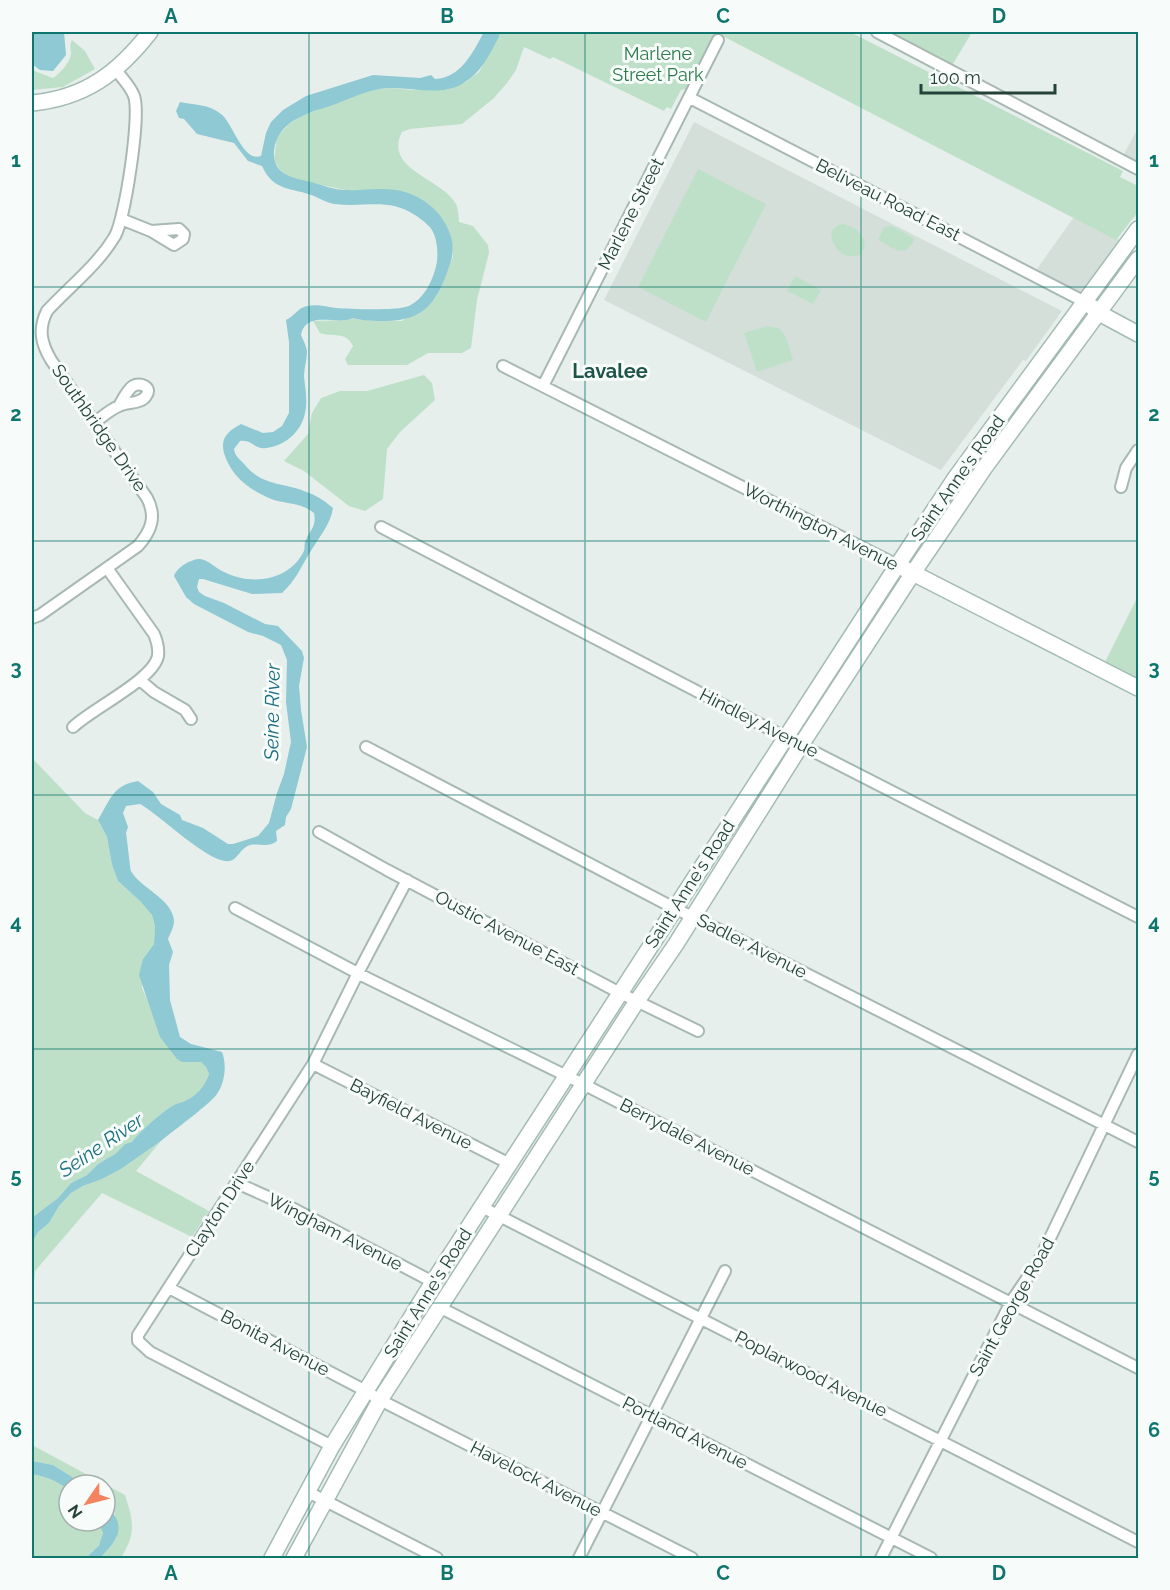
<svg xmlns="http://www.w3.org/2000/svg" width="1170" height="1590" font-family="Raleway,sans-serif">
	<style>
		.built { fill: #d4dfda }
		.green { fill: #bfe0c8 }
		.water { fill: #8ec9d4 }
		.lines { fill: none; stroke-linecap: round; stroke-linejoin: round }
		.street-casing { stroke: #a8b8b2; stroke-width: 14 }
		.secondary-casing { stroke: #a4bbb3; stroke-width: 18 }
		.street { stroke: #fff; stroke-width: 10 }
		.secondary { stroke: #fff; stroke-width: 15 }
		.grid { fill: none; stroke: #0f766e; stroke-width: 1.5; stroke-opacity: 0.55 }
		.labels { text-anchor: middle; stroke-width: 6; stroke-linejoin: round; paint-order: stroke }
		.park-label { font-size: 18px; fill: #2d7a4b; stroke: #f7fbf9 }
		.street-label { font-size: 18px; fill: #24423a; stroke: #f7fbf9 }
		.neighbourhood-label { font-size: 20px; font-weight: bold; fill: #1f5548; stroke: #f7fbf9 }
		.water-label { font-size: 20px; font-style: italic; fill: #1c6f80; stroke: #f7fbf9 }
		.neatline { fill: none; stroke: #0f766e; stroke-width: 2 }
		.grid-label { font-size: 20px; text-anchor: middle; font-weight: bold; fill: #0f766e }
	</style>
	<rect width="100%" height="100%" fill="#e6efeb"/>
	<!-- built -->
	<path class="built" d="M694,122L1062,311L1026,361L1023,360L941,470L604,300Z
		M1138,128V162L1124,154Z
		M1074,217L1124,242L1085,300L1034,273Z"/>
	<!-- green -->
	<path class="green" d="M500,32H850L1123,171L1120,177L1138,186V212L1116,240L715,32L710,40L711,42L690,88L681,90L671,109L667,107L664,111L553,57L550,59L524,47L516,70L507,83L494,98L462,124L410,129L402,132C383,170 442,178 456,204C458,209 459,216 459,222L473,226L488,245L489,253L477,300L471,348L462,353H428L407,365H348L345,359L353,346C345,330 334,338 320,333L313,321L349,320L353,318L360,320L402,321L436,297L453,257V248L394,190H345L298,180L283,174L274,161L277,137L288,125L305,113L313,112L323,107L335,104L369,90L390,88L413,90L427,89L466,82L479,72L499,37Z
		M887,32H972L953,64L950,66Z
		M72,40L85,51L95,69L63,87L32,90V70L53,78C59,74 70,63 71,54C71,48 69,46 72,40Z
		M698,169L766,204L706,322L638,287Z
		M844,224L856,229L864,239L865,246L861,255C842,260 832,249 831,231L838,225Z
		M892,226L915,239C904,260 894,248 878,240L884,227Z
		M795,276L821,290L813,304L787,291Z
		M767,326L779,328L786,337L793,360L757,372L744,333Z
		M424,375L432,383L435,400L400,432L387,449L383,499L365,511L349,506L304,471L284,461L308,434L312,413L321,398L340,391H367Z
		M1138,596V679L1105,662Z
		M32,758L85,813L98,820L107,837L112,865L118,881L140,901L152,915L155,926L154,944L143,959L142,988L150,1006L182,1062H201L206,1067L209,1074C205,1086 196,1097 184,1102C181,1103 177,1103 174,1105C163,1111 139,1132 132,1142L125,1144L115,1154L98,1164L87,1175L71,1183L58,1198L32,1219Z
		M161,1141L136,1171L209,1211L192,1237L102,1193L35,1271L32,1309V1243L38,1232L49,1223L59,1206L71,1193L83,1186L102,1179L121,1169Z
		M32,1445L125,1495C134,1523 136,1533 121,1558H100L111,1546L117,1537L115,1514L105,1503V1485H85L53,1465L32,1461Z
		M32,1474C47,1477 57,1481 69,1490V1521H98C109,1538 98,1546 86,1558H32Z"/>
	<!-- water -->
	<path class="water" d="M32,32H64L66,55L53,71L40,70L32,64Z
		M484,32H500L499,37C488,57 481,74 460,85C439,96 411,87 388,88C369,89 354,97 336,104C313,112 278,118 274,151C272,175 293,178 311,182C322,185 334,190 346,190C365,191 386,186 405,192C422,197 438,209 446,225C453,237 455,251 450,264C438,300 426,321 385,321C374,321 363,321 353,318C338,326 306,309 301,335C303,340 307,347 307,352C307,360 304,368 304,376C305,388 308,401 305,413C301,433 284,446 266,448C255,450 252,439 240,441L234,449C235,457 240,459 245,465C263,487 285,482 309,493C318,496 327,503 333,508C331,524 317,540 309,554C300,569 295,581 282,593L252,594L203,579H199L197,587L199,592L205,596L224,603L265,624L278,626L302,651L304,658L299,686L301,710L307,747L291,809L286,817L285,825L276,831L277,841C268,848 260,843 250,845C240,848 238,860 229,861C209,864 159,814 140,804L126,806L123,813L128,827L126,833C127,838 130,868 131,871C140,888 173,899 174,921C174,927 170,934 168,939L173,952L169,965L170,1000L180,1037L191,1044L222,1052C227,1065 225,1082 217,1094C209,1105 174,1130 161,1141L121,1169L102,1179L83,1186L71,1193L59,1206L49,1223L38,1232L32,1243V1218L58,1198L71,1183L87,1175L98,1164L115,1154L125,1144L132,1142C139,1132 163,1111 174,1105C177,1103 180,1103 183,1102C196,1097 205,1086 209,1074L206,1067L201,1062H182L177,1059L160,1037L139,975L143,959L154,944L155,926L152,915L140,901L118,881L112,865L107,837L98,820C110,800 113,785 138,781L153,792L161,804L180,815L182,820L203,828L228,844H233L258,836L269,823L277,793L284,774L291,742L286,702L287,660L281,645L263,636L248,632L194,604L186,597L174,576C177,567 191,559 200,559C209,560 216,569 224,572C252,586 289,581 304,551C305,549 304,545 305,542C309,531 317,527 314,513C302,503 288,504 274,500C251,491 231,477 224,453C220,438 228,431 241,424L263,433L273,432L282,426L289,413V342L286,320C295,316 298,307 308,306C317,304 327,307 336,308C350,309 397,311 409,306C423,299 431,284 435,270C439,259 438,240 432,230C428,224 421,219 415,215C388,197 364,208 335,204C327,203 321,199 314,196C291,187 274,192 262,166L248,161L234,143L197,134L184,119L179,118L176,111L180,102C194,105 209,104 221,114C233,123 243,163 261,156L266,133L271,122L283,110L306,96L373,75L420,78L431,75L435,79C461,78 473,52 484,32Z
		M32,1461L53,1465L85,1485H69V1490C57,1481 47,1477 32,1474Z
		M105,1503C127,1526 120,1538 100,1558H86L99,1545L103,1533L98,1521H105Z"/>
	<g class="lines">
		<defs>
			<path id="street" d="M877,32L1138,169
				M690,98L1085,302
				M121,219L151,231L174,245L183,239L184,234L179,229L151,231
				M503,366L897,565
				M543,386L718,40
				M95,422C102,417 111,409 119,406C127,402 141,404 146,396C153,387 140,382 133,386C127,390 123,399 119,406
				M1121,487L1126,468L1138,450
				M381,527L785,737L1138,917
				M32,618L40,615L138,546C151,531 157,517 147,498L51,360C41,343 38,329 47,311C70,286 97,266 115,236C125,218 141,115 134,96C131,87 122,78 116,70
				M140,680L154,692L185,710L191,719
				M73,727C93,708 153,680 158,656C159,648 157,641 154,634L107,568
				M366,747L674,908L720,930L1138,1142
				M319,832L387,870L620,993L698,1031
				M235,908L367,978L583,1084L1138,1368
				M313,1064L510,1164
				M237,1183L288,1206L433,1282
				M482,1207L1138,1542
				M169,1288L366,1391L380,1400L692,1558
				M439,1307L931,1558
				M332,1446L150,1352L138,1341V1335L313,1064L358,973L407,880
				M308,1492L437,1558
				M579,1558L725,1271
				M881,1558L1011,1302L1040,1259L1138,1054"/>
			<path id="secondary" d="M32,103C85,98 118,73 150,32
				M1092,307L1099,313L1138,334
				M905,569L1138,688
				M272,1558L332,1446L433,1282L893,572L956,477L1138,229
				M294,1558L380,1400L637,1001L676,944L801,745L913,573L985,467L1138,259"/>
		</defs>
		<!-- street casing -->
		<use href="#street" class="street-casing"/>
		<!-- secondary casing -->
		<use href="#secondary" class="secondary-casing"/>
		<!-- street -->
		<use href="#street" class="street"/>
		<!-- secondary -->
		<use href="#secondary" class="secondary"/>
	</g>
	<!-- grid -->
	<path class="grid" d="M309,32V1558M585,32V1558M861,32V1558M32,287H1138M32,541H1138M32,795H1138M32,1049H1138M32,1303H1138"/>
	<g class="labels">
		<!-- park labels -->
		<g class="park-label">
			<text x="658" y="60">Marlene<tspan x="658" dy="21">Street Park</tspan></text>
		</g>
		<!-- street labels -->
		<g class="street-label">
			<text transform="translate(888 200) rotate(27)" y="6">Beliveau Road East</text>
			<text transform="translate(631 214) rotate(-63)" y="6">Marlene Street</text>
			<text transform="translate(99 428) rotate(55)" y="6">Southbridge Drive</text>
			<text transform="translate(958 478) rotate(-55)" y="6">Saint Anne's Road</text>
			<text transform="translate(821 527) rotate(27)" y="6">Worthington Avenue</text>
			<text transform="translate(759 723) rotate(27)" y="6">Hindley Avenue</text>
			<text transform="translate(690 884) rotate(-57)" y="6">Saint Anne's Road</text>
			<text transform="translate(507 933) rotate(28)" y="6">Oustic Avenue East</text>
			<text transform="translate(752 946) rotate(27)" y="6">Sadler Avenue</text>
			<text transform="translate(411 1114) rotate(27)" y="6">Bayfield Avenue</text>
			<text transform="translate(687 1137) rotate(27)" y="6">Berrydale Avenue</text>
			<text transform="translate(220 1209) rotate(-57)" y="6">Clayton Drive</text>
			<text transform="translate(335 1232) rotate(27)" y="6">Wingham Avenue</text>
			<text transform="translate(428 1293) rotate(-58)" y="6">Saint Anne's Road</text>
			<text transform="translate(1012 1307) rotate(-61)" y="6">Saint George Road</text>
			<text transform="translate(275 1343) rotate(28)" y="6">Bonita Avenue</text>
			<text transform="translate(811 1374) rotate(27)" y="6">Poplarwood Avenue</text>
			<text transform="translate(685 1433) rotate(27)" y="6">Portland Avenue</text>
			<text transform="translate(536 1479) rotate(27)" y="6">Havelock Avenue</text>
		</g>
		<!-- neighbourhood labels -->
		<g class="neighbourhood-label">
			<text x="610" y="378">Lavalee</text>
		</g>
		<!-- water labels -->
		<g class="water-label">
			<text transform="translate(272 712) rotate(-89)" y="7">Seine River</text>
			<text transform="translate(101 1145) rotate(-34)" y="7">Seine River</text>
		</g>
	</g>
	<!-- border -->
	<rect width="1170" height="1590" fill="none" stroke="#f7fbf9" stroke-width="66"/>
	<!-- north arrow -->
	<g transform="translate(87 1503) rotate(235)"><circle r="28" fill="#f7fbf9" stroke="#a3b1ad" stroke-width="1.5"/>
	<path d="M0-4.5L10 22L0 15L-10 22Z" fill="#f4845f"/>
	<text y="-9" font-size="16" font-weight="bold" text-anchor="middle" fill="#24423a">N</text>
	</g>
	<!-- scale -->
	<path d="M921 84v9h134v-9" fill="none" stroke="#24423a" stroke-width="3"/>
	<text x="930" y="84" font-size="18" fill="#24423a" stroke="#f7fbf9" stroke-width="4.5" paint-order="stroke">100 m</text>
	<rect x="33" y="33" width="1104" height="1524" class="neatline"/>
	<g class="grid-label">
		<text x="171" y="23">A</text>
		<text x="447" y="23">B</text>
		<text x="723" y="23">C</text>
		<text x="999" y="23">D</text>
		<text x="16" y="167">1</text>
		<text x="1154" y="167">1</text>
		<text x="16" y="421">2</text>
		<text x="1154" y="421">2</text>
		<text x="16" y="675">3</text>
		<text x="1154" y="675">3</text>
		<text x="16" y="929">4</text>
		<text x="1154" y="929">4</text>
		<text x="16" y="1183">5</text>
		<text x="1154" y="1183">5</text>
		<text x="16" y="1437">6</text>
		<text x="1154" y="1437">6</text>
		<text x="171" y="1580">A</text>
		<text x="447" y="1580">B</text>
		<text x="723" y="1580">C</text>
		<text x="999" y="1580">D</text>
	</g>
</svg>
